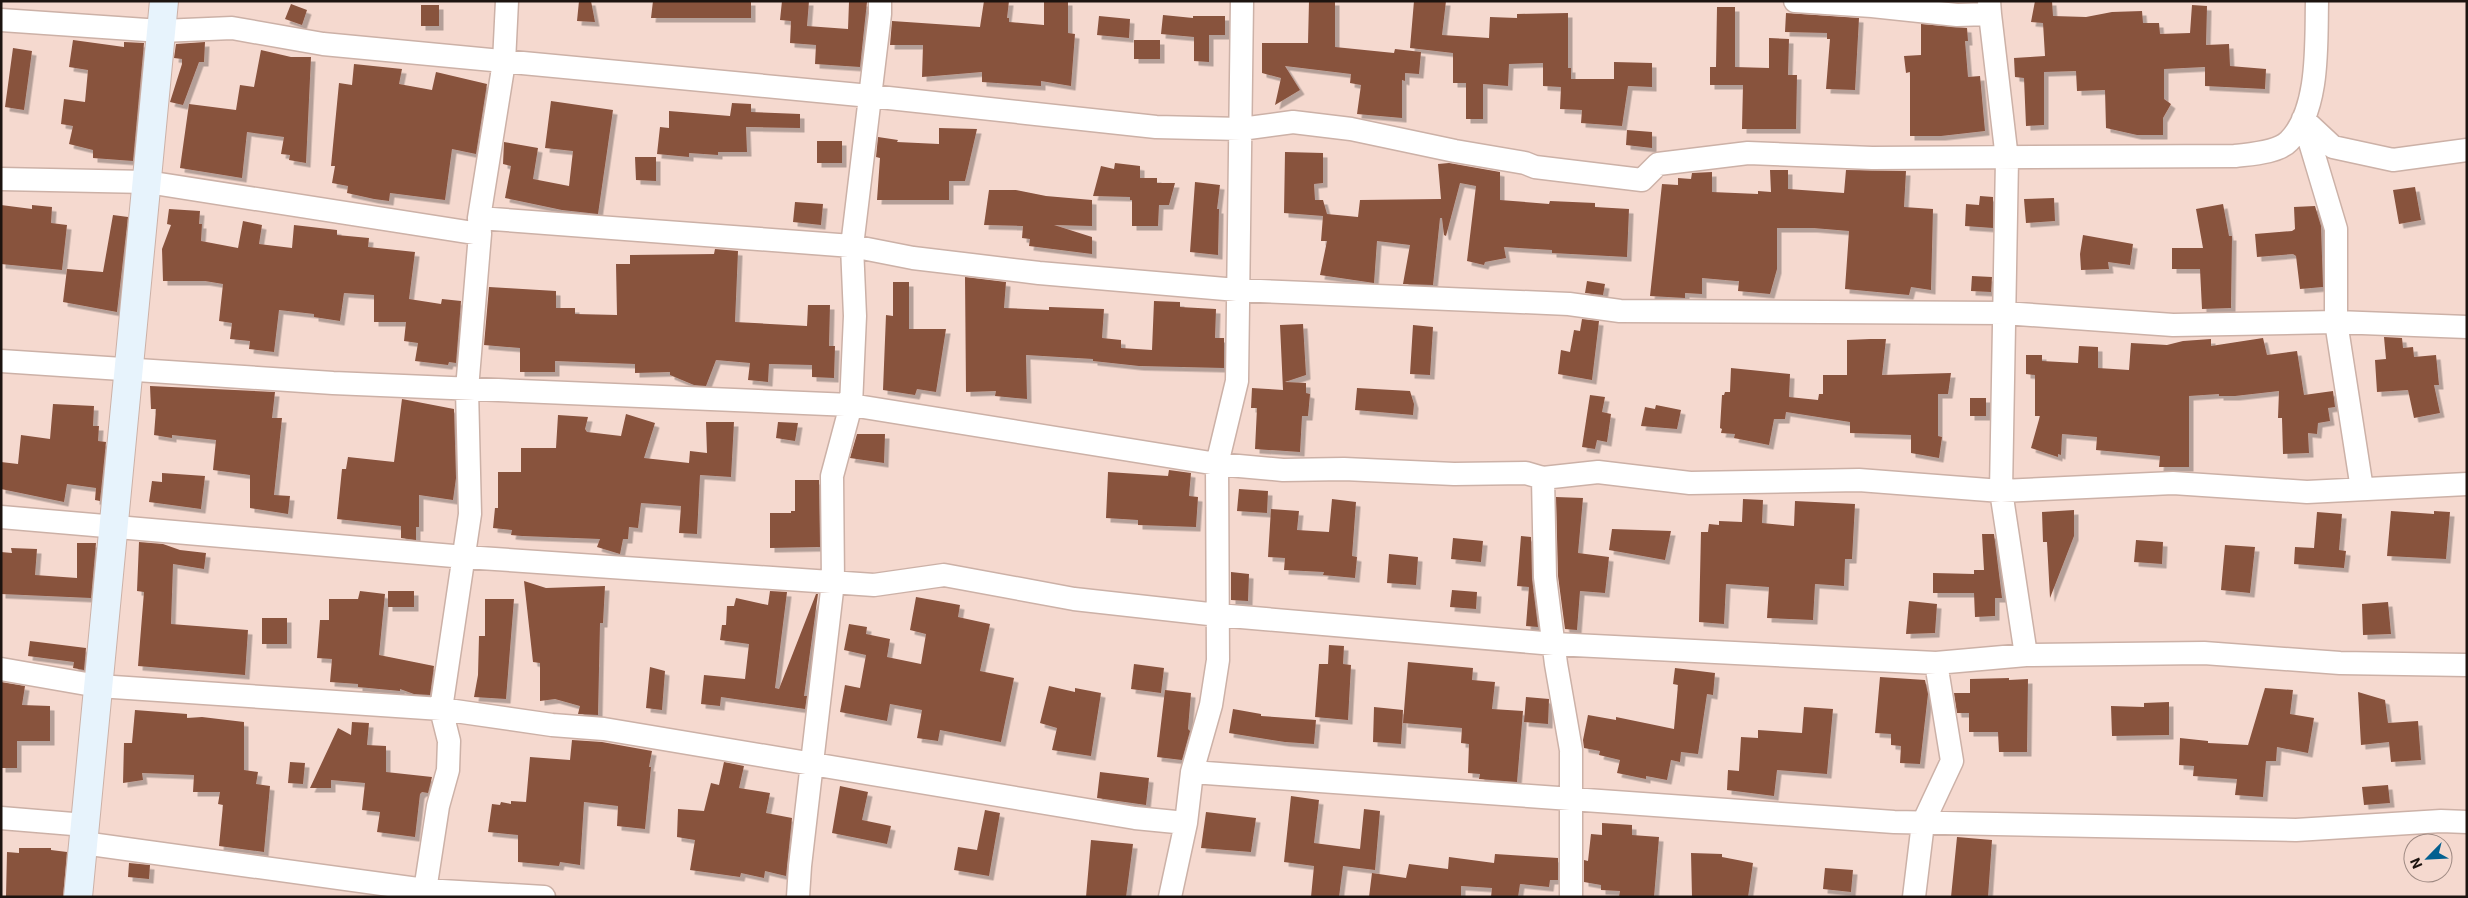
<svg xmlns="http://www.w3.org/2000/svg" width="2468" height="898" font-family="Roboto,sans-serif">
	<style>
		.building { fill: #88523e; filter: url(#shadow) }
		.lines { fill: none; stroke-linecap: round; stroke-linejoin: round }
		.street-casing { stroke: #ccb1a7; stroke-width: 25 }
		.secondary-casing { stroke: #ccb1a7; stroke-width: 30 }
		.street { stroke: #fff; stroke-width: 22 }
		.secondary { stroke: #e7f3fc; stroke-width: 28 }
	</style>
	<defs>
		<filter id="shadow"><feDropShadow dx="4.5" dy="4.5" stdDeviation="0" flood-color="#0004"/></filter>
	</defs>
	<rect width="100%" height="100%" fill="#f5d9cf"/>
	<!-- building -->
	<path class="building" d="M579,1H591L595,22L577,21Z
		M653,1H751V18H651Z
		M782,1H809L807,26L848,29L849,2H867L860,67L815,64L816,45L790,43L791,21L780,20Z
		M984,1H1009L1007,18H1009V22L1044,25V1H1068V33L1075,34L1071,86L1041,81V86L982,82V72L922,77L923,45H890L892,21L980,27Z
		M1309,1H1335V47L1394,53L1395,49L1421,52L1419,74L1405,73V81L1402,80V118L1357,114L1361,85L1350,83L1351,74L1285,66L1300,90L1275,105L1281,78L1262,73V43H1308Z
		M1414,1H1446L1442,35L1489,38L1490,17L1517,18V14L1568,13V68H1571V79H1614V62L1652,63V87L1628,86L1622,126L1581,123L1582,110L1560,109L1561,87L1543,86V63L1509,64L1508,86L1483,84V119H1466V83H1453V53L1410,48Z
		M2035,1H2052L2053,16L2086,17L2112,12L2142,11L2143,23H2159L2160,34L2190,33L2192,5L2207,6L2206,45L2229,44L2230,66L2266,69L2265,89L2205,86V67L2164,69V99L2171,104L2163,118V135H2137L2106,128L2105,90L2077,91L2076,71L2044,72V125L2026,126L2024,78L2015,77L2014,58L2045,56L2043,23L2031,22Z
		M291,4L307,10L302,25L285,19Z
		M421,5H439V26H421Z
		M1717,7H1735V67L1769,68V38L1789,39L1788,75H1797L1796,129H1742L1743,85H1710V67H1716Z
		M1786,13L1859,18L1855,90L1826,89L1830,39H1827V33L1785,32Z
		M1163,15L1193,18V16H1225V35H1209V62L1194,61V37L1161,34Z
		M1099,16L1130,19L1129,38L1097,35Z
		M1921,24L1967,28L1968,41H1965L1968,77L1980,76L1985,131L1941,136H1910V72L1906,73L1904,56L1921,55Z
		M73,40L124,47V42L144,43L133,161L93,158V150L69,144L73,126L61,124L64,99L85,102L88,70L69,67Z
		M1134,40H1160V59H1134Z
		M205,42L204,62H199L183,105L170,102L182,64V59L174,58L176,44Z
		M13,48L32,51L24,110L5,107Z
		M261,50L291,57H311L306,163L289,160L290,155L281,154L284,137L247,132L242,178L180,168L189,104L236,110L240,85L254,87Z
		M354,64L402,69L399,84L432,90L436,72L487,84L476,154L452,149L445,200L390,193L389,201L374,199L347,193L348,186L332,183L335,166H331L339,83L352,85Z
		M551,101L613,110L598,214L562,210L505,198L511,166L503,164L504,142L538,148L533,179L569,186L573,151L545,148Z
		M732,103L751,104V112L800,114V128L746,127L747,152H718V155L689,153V157L657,154L660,127L669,128V111L730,116Z
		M939,128L977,129L965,181H949V200H877L880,158L876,157L878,137L898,140L897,142L939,144Z
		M1627,130L1652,132V148L1626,145Z
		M817,141H842V163H817Z
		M1285,152L1323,153V183L1314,184L1315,200H1323L1327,214L1358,217L1360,200L1441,199L1438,164L1449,163L1500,172V200L1549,204L1550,201L1595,203V207L1629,209L1627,257L1552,253V250L1504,247L1506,258L1485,262L1484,265L1467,261L1476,186L1460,183L1446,236L1444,235L1442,218H1440L1433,285L1403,284L1410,245L1377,241L1374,283L1320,275L1327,241H1321L1323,216L1284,213Z
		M635,157H656V181L636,180Z
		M1115,163L1140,166V178H1157V183H1175L1169,205H1159L1158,226H1132V200H1130V197L1093,196L1101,166L1114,169Z
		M1770,170H1788V189L1844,193L1846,170L1906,171L1904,207L1933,209L1931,290L1911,287L1909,295L1845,289L1849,231L1813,228H1777V269L1770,294L1738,291L1739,281H1736L1702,278V294L1685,293V298L1650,296L1662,184L1678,185V178L1691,179L1692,173L1712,172V192L1758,194V191L1771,192Z
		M1195,182L1220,185L1217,209H1219L1218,255L1190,252Z
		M2415,187L2421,220L2399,224L2393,190Z
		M989,190H1016L1046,196L1092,200V226L1054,225L1092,237V254L1029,246L1030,239L1022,238L1023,226L984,225Z
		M1980,196L1993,197V228L1965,226L1966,204L1979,205Z
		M2054,198L2055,221L2026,223L2024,199Z
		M795,202L823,204L821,225L793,222Z
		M2223,204L2229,236H2232L2231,308L2202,309L2200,269H2172V248H2203L2196,209Z
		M1,205L32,209V205L52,207L51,223L67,225L62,270L1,264Z
		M2315,206L2321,226L2323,287L2300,289L2296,256L2293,254L2257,257L2255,234L2292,231L2295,229L2294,207Z
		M169,209L200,211L199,224H202L201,241L238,248L243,221L262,225L259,244L292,248L294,225L337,230V235L369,238L368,247L415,252L409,299L441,304L442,299L461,301L456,363L449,362L448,365L415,361L418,343L404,341L406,322H374V295L344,293L340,321L314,317V314L279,310L274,352L249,349L250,341L230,339L232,323L219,321L223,284L205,281H163L162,249L171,225L167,224Z
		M113,215L128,217L117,312L63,302L67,269L103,272Z
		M2083,235L2133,244L2130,265L2108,262L2109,269L2081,270L2080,254Z
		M715,249L738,251L735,322L807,326L808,305H830L829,346H835L834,378L812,377V365L769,364L768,382L748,380L750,363L716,360L706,386L694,385L670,375V372L635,373V364L555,361V372H520V348L484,345L489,287L556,291V308H575V314L617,315L616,264H630V255L714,254Z
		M1972,276L1992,277L1991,292L1971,291Z
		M965,277L1006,282L1004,308L1049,310V307L1104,309L1102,338L1121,340V348L1152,350L1154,301L1180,302V307L1216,309L1215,338H1224V368L1139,366L1093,361V359L1026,355L1027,399L995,396L996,391L966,392Z
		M1587,281L1605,284L1603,295L1585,293Z
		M893,282H909V329H946L936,392L917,389L915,395L883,390L886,315L893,316Z
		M1582,319L1599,321L1592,380L1558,374L1561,350L1570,352L1574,330L1580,331Z
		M1303,324L1306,375L1285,382L1306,383V393L1310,394L1308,416H1302L1300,452L1255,449L1257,408H1251L1252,388L1283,390L1280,325Z
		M1413,325L1433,327L1430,375L1410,374Z
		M2384,337L2402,338L2403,348L2413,347L2414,357L2436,355L2439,385H2434L2440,413L2414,418L2408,390L2377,392L2375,360L2386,359Z
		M2263,338L2267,355L2297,351L2304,395L2333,391L2335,407L2328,408L2330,421L2318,423L2317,434L2308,433L2309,453L2283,454L2282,418H2278L2279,391L2235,396H2219V394L2189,396V467H2159L2160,456L2096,450L2097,437L2062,434L2061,455L2058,454V457L2031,448L2040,416H2035V375L2026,374V355H2042V361L2078,363L2079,346L2098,347V368L2129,370L2131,343L2167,345L2183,341L2211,339V346Z
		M1870,339H1886L1882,375L1951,373L1948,394H1938V436L1942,437L1939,458L1911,453V435L1850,433V422L1786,412L1785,419H1774L1769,445L1734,438L1735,434L1721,433L1722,429L1720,428L1722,395H1724L1725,392H1730L1731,368L1790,374L1789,397L1818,400L1819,394H1823V375H1847V340Z
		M150,386L275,392L272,418H282L274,495L290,496L288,514L250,508V475L213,470L216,440L172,435V438L154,435L156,409H151Z
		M1357,388L1410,391L1414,404L1413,415L1355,410Z
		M1590,395L1605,397L1602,412L1611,414L1607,442L1597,440L1595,449L1582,447Z
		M1970,398H1986V416H1970Z
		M402,399L454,409L456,478L453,500L419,495V527H416V540L401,538V526L337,519L342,469H346L348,457L394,462Z
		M53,404L94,406L93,426H99L98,441L106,442L100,501L95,500L96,488L67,484L64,502L1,489V462L18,464L21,435L50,439Z
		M1656,405L1681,410L1677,429L1641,426L1645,407L1655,409Z
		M626,414L655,423L644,458L689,463L690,451L707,453L706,422H734L731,477L700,475L697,534L679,533L681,506L641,503L638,528L629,527L628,539H623L620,554L597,547L600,539L522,536L511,535L512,530L493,528L495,508H498V472H521V448H556L558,415L588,417L585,429L587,432L621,436Z
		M778,422L798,423L795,441L776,438Z
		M857,434H885L884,463L850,458Z
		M1169,470L1191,473L1189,496L1198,497L1196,527L1138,525V520L1106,518L1108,472L1168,476Z
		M162,473L205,476L201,509L149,502L152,481L162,482Z
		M795,480H819L820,547L770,548V513H791V511H795Z
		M1239,489L1268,491L1267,513L1237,511Z
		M1556,497L1583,498L1578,553L1609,557L1605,593L1580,591L1577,630L1565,629L1558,576Z
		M1332,499L1356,502L1352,556L1357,557L1355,578L1323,575L1324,572L1284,570L1285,558L1268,557L1271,509L1299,511L1297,530L1329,532Z
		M1743,499L1763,500L1762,523L1794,526L1795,501L1855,504L1852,559H1845L1844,586L1815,584L1813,620L1767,618L1769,587L1726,584L1724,624L1699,622L1701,532H1708L1709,524L1719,525V521L1742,522Z
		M2074,510V536L2050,598L2047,542H2043L2042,512Z
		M2391,511L2434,514V511L2450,512L2446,559L2387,556Z
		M2317,512L2342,514L2339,550L2346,551L2344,568L2294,564L2295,547L2314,548Z
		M1612,529L1671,531L1665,560L1609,550Z
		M1982,534H1994L2002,598H1995V616L1975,617L1974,593H1933V573L1974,574V570H1984Z
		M1521,536L1531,537L1532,579L1538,627L1526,626L1529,587L1517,586Z
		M1453,538L1483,541L1481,562L1451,559Z
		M2136,540L2163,542L2162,564L2134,562Z
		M139,542L163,544L180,550L206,553L204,569L173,564L171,624L248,630L245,675L138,666L144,592L137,591Z
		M77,543H96L91,598L1,594V552L12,553L11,548L37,549L35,575L77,578Z
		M2225,545L2255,547L2250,593L2221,590Z
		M1389,554L1418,557L1416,585L1387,583Z
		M1231,572L1249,574L1248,601L1231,600Z
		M524,581L546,588L605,586L603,623H600L598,715L578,714L580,706L555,699L540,701V663L533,662Z
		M1452,590L1477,592L1476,609L1450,607Z
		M360,591L385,594L379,655L434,666L430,695L414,694L400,689V691L358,687V684L330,682L332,659L317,658L320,620H329V599H358Z
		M388,591H414V607H388Z
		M770,591L787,592L775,688L779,689L816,594H818L804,696H807L805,709L721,697L720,706L701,704L704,675L745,679L749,644L720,640L722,625H726L727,606H734L736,598L768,605Z
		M916,597L960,605L958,617L990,624L980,671L1014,678L1001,742L940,730L938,741L917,738L922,710L890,704L887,721L840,712L845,685L860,688L866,655L844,650L849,624L867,627L866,634L890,639L887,657L921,664L926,634L910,630Z
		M485,599H514L506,699L474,697L478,675L479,636H485Z
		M1909,601L1937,604L1935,633L1906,634Z
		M2388,602L2391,634L2363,635L2362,604Z
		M262,618H287V644H262Z
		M30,641L86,648L84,670L73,668L74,662L28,656Z
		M1329,645L1344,646L1343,664L1351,665L1348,720L1315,717L1319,664H1328Z
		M1408,662L1473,668L1472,680L1495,682L1492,709L1523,711L1517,782L1479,779L1480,774L1468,773L1469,744L1461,743L1462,728L1403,723Z
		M1134,664L1164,668L1161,693L1131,689Z
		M650,667L665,671L662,710L646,708Z
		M1675,668L1715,673L1713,695L1707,694L1698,754L1681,752L1680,762L1671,760L1667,780L1646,776V779L1617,773L1620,760L1599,755L1600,751L1584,748L1583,740L1588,715L1616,720V717L1674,729L1678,685L1673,684Z
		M1880,677L1925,680L1928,694L1920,764L1900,763L1901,746L1891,745V734L1875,733Z
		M2009,678V680L2028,679L2027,752H1999L1998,732H1969V713H1957L1954,693H1970V679Z
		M1,682L25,686L22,705L50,706V741H17V768H1Z
		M1049,686L1075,692V688L1101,693L1091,756L1052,750L1057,728L1040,723Z
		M2265,688L2293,690L2290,714L2314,718L2308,753L2277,747L2276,761H2266L2263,797L2235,795L2237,779L2193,776L2194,766L2179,765L2180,738L2208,741V743L2248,745Z
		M1165,690L1191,693L1188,729L1190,731L1182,760L1157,757Z
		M2358,692L2385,700L2388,723L2418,721L2421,760L2391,762L2389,742L2361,745Z
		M1526,697L1549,699L1548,724L1524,722Z
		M2169,702V735L2112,736L2111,706L2144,707V703Z
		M1374,707L1403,710L1401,744L1373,742Z
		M1804,707L1833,709L1827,774L1777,770L1774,796L1727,790L1728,770L1739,771L1741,737L1758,738V730L1802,733Z
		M1233,709L1261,714V716L1316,720L1314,744L1285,742L1229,733Z
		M135,710L187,714V718L202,717L244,722V770L258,772L256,784L270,786L264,852L219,846L223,805L218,804L220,792H193L194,775L142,773L143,780L123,783L124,743H132Z
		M352,722L369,723L367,745L386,746V772L432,777L428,793L422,792L420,794L415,837L377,832L380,812L362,810L365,783L331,780V788H310L338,728L351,735Z
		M572,740L602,742L652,751L649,767H651L645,829L617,826L618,806L584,802L580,865L560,862L559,866L518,862V835L488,832L492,804L500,805L501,802L511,804V801L526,802L530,757L570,760Z
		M290,762L305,763L303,784L288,783Z
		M724,762L744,766L739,788L770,793L766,813L792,818L786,876L765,871L764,878L741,873L740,877L690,870L695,840L677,837L678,809L704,811L711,783L719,785Z
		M1100,772L1149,778L1146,805L1097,798Z
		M2388,785L2390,803L2364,805L2362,787Z
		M840,786L868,792L862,820L891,826L887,844L832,833Z
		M1291,796L1319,800L1314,843L1360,849L1364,809L1380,811L1375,870L1343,866L1339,897H1311L1314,866L1284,862Z
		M985,810L1000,813L989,876L954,870L958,847L977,850Z
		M1206,812L1256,818L1251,852L1201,848Z
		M1602,823L1632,825V835L1659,837L1654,897H1619L1620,891L1601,890V885L1584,882V860L1588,861L1591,834L1602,835Z
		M1957,837L1992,840L1988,897H1951Z
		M1091,840L1133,844L1126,897H1086Z
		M19,848H51V850L67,852L63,897L6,896L7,852L19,853Z
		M1691,853L1722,854V857L1753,863L1748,897H1692Z
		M1495,854L1558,858V880H1550L1549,887L1520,884L1518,897H1491L1492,888L1461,886V897H1369L1372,873L1406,878L1409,864L1448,869L1449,857L1494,863Z
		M129,863L150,865L149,879L128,877Z
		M1825,868L1853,870L1851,892L1823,889Z"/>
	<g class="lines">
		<defs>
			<path id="street" d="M1795,1L1872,6L1957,15L1990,14L1989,1
				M1990,14L2007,159L2001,491L2026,655
				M1,20L161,31L232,28L323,44L870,96L1156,127L1241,129L1293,122L1351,129L1455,151L1525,163L1535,167L1642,180L1658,164L1748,153L1872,158L2235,156C2250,154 2278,153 2289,141C2320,110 2316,42 2317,1
				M1,179L147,182L480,234
				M479,218L852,246L913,258L1039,273L1237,290L1569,304L1620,311L2004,313L2173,325L2336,322L2467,327
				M1,361L333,383L851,405L1217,464L1283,470L1344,469L1454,474L1526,473L1543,478L1545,577L1556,664L1571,750V897
				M1543,478L1598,472L1690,483L1859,480L2001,491L2173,483L2307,492L2467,484
				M2362,489L2336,322V229L2303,119L2333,147L2393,160L2467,150
				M1,517L465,557L874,585L944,575L1074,599L1218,615L1554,644L1936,663L2026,655L2204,653L2340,663L2467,665
				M1,669L98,686L441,709L552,725L604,729L1135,818L1186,823
				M1192,772L1894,822L2296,830L2441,821L2467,822
				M1,818L85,825
				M83,843L425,890L544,897
				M424,897L438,806L448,770L449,741L441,709L470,514L467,389L480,234L479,218L504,62L507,1
				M798,897L800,866L833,582L832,476L851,405L855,316L852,246L880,14V1
				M1170,897L1186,823L1192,772L1211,705L1218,660L1217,464L1237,381L1242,1
				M1914,897L1923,823L1952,761L1936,663"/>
			<path id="secondary" d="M78,897L164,1"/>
		</defs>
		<!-- street casing -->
		<use href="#street" class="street-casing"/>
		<!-- secondary casing -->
		<use href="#secondary" class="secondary-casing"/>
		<!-- street -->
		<use href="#street" class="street"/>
		<!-- secondary -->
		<use href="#secondary" class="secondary"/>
	</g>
	<!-- border -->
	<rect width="2468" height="898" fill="none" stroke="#1d1410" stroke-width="5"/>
	<!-- north arrow -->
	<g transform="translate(2428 858) rotate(246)"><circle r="24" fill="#f5d9cf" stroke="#9f8a83"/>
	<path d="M0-4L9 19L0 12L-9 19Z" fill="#036090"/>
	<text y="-8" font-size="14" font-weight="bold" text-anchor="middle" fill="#1d1410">N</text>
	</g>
</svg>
